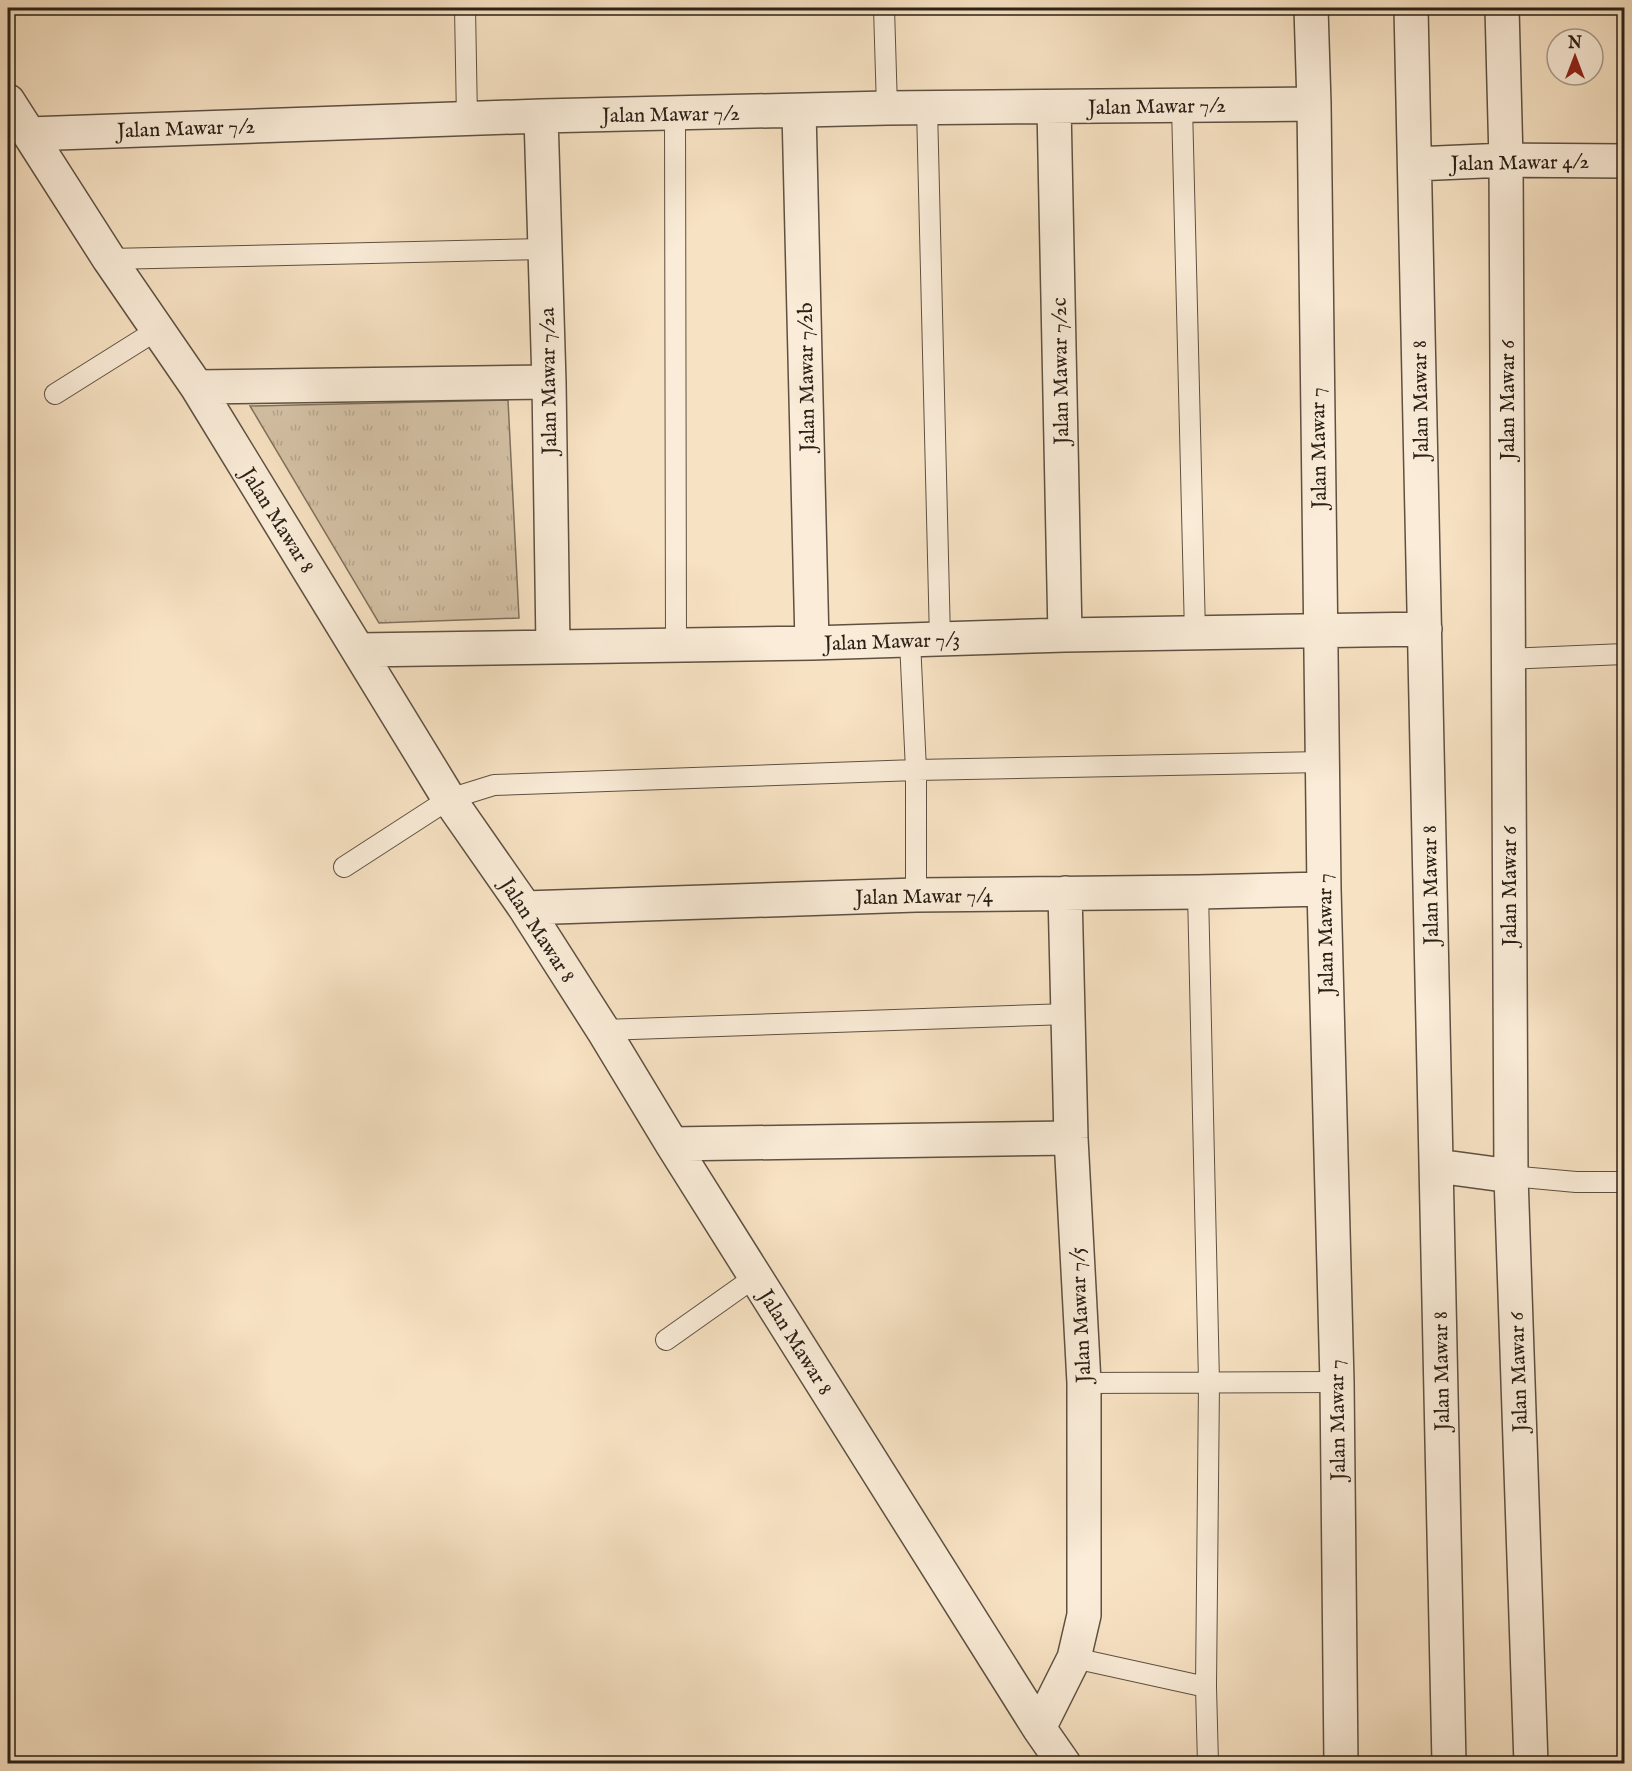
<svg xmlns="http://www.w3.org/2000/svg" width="1632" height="1771" font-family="'IM FELL English',serif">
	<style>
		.grass { fill: url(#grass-tufts); stroke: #80715e; stroke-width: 1.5 }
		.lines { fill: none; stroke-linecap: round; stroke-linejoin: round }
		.service-casing { stroke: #5e5142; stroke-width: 22 }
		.minor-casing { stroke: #5e5142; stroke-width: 36 }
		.service { stroke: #faecd8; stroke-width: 20 }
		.minor { stroke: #faecd8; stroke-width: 33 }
		.labels { text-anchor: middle; stroke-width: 4.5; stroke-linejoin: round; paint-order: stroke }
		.street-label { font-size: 21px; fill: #2b2117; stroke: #faecd8 }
	</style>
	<defs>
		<pattern id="grass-tufts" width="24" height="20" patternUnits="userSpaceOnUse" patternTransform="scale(1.5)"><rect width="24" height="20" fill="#d4c1a6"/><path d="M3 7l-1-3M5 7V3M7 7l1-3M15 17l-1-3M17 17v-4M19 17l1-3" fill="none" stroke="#b6a68e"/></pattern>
	</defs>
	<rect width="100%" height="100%" fill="#f7e2c3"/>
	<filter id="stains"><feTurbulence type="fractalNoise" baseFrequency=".00333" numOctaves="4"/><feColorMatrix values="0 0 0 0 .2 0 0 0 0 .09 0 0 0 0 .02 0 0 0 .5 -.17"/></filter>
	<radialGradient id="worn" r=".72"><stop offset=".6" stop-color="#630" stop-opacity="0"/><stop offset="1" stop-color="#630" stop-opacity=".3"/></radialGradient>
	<!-- grass -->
	<path class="grass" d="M508,400L519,618L379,623L250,406Z"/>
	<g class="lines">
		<defs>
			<path id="service" d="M465,8L467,119
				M884,8L887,108
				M1182,106L1195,633
				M927,108L940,639
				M675,113L676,646
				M109,259L545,249
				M55,394L157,330
				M910,641L916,770V895
				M1508,659L1624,654
				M344,867L449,799L494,785L916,770L1323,762
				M1198,892L1209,1382L1206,1687L1208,1764
				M603,1030L1068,1014
				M1511,1176L1576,1182H1624
				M666,1340L755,1277
				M1084,1383L1337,1382
				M1074,1658L1206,1687"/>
			<path id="minor" d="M1311,8L1314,104L1324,889L1337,1382L1341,1764
				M1411,8L1449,1764
				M1502,8L1506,160L1511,1176L1531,1764
				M8,101L109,259L197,387L449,799L525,908L603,1030L672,1144L1039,1728L1064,1764
				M1054,107L1065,635
				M799,111L812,643
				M541,116L549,382L553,646
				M29,134L541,116L887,108L1314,104
				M1415,164L1506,160L1624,161
				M197,387L549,382
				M359,650L812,643L1065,635L1425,629
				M525,908L916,895L1198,892L1324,889
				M672,1144L1071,1138
				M1437,1166L1511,1176
				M1039,1728L1074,1658L1084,1615V1383L1071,1138L1065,893"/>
		</defs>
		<!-- service casing -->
		<use href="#service" class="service-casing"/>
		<!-- minor casing -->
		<use href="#minor" class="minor-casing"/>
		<!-- service -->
		<use href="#service" class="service"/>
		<!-- minor -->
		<use href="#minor" class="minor"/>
	</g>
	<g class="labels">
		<!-- street labels -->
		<g class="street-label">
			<text transform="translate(1157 106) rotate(-1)" y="7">Jalan Mawar 7/2</text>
			<text transform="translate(671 114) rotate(-1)" y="7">Jalan Mawar 7/2</text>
			<text transform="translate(186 128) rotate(-2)" y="7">Jalan Mawar 7/2</text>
			<text transform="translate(1520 162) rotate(-1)" y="7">Jalan Mawar 4/2</text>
			<text transform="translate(1060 371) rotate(-91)" y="7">Jalan Mawar 7/2c</text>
			<text transform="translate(806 377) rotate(-91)" y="7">Jalan Mawar 7/2b</text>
			<text transform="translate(548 381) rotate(-91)" y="7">Jalan Mawar 7/2a</text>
			<text transform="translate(1420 400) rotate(-91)" y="7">Jalan Mawar 8</text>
			<text transform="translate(1507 400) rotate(-90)" y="7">Jalan Mawar 6</text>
			<text transform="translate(1318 448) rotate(-91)" y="7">Jalan Mawar 7</text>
			<text transform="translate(278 520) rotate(58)" y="7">Jalan Mawar 8</text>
			<text transform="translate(892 641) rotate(-2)" y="7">Jalan Mawar 7/3</text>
			<text transform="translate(1430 885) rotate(-91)" y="7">Jalan Mawar 8</text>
			<text transform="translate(1509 886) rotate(-90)" y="7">Jalan Mawar 6</text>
			<text transform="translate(924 896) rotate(-1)" y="7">Jalan Mawar 7/4</text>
			<text transform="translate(538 930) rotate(57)" y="7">Jalan Mawar 8</text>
			<text transform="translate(1325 934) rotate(-91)" y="7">Jalan Mawar 7</text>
			<text transform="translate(1080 1315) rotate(-93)" y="7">Jalan Mawar 7/5</text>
			<text transform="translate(796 1342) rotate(58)" y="7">Jalan Mawar 8</text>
			<text transform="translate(1441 1371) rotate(-91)" y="7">Jalan Mawar 8</text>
			<text transform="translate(1518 1372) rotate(-92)" y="7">Jalan Mawar 6</text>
			<text transform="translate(1337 1420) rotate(-91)" y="7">Jalan Mawar 7</text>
		</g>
	</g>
	<!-- margin -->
	<rect width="1632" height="1771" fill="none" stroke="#f7e2c3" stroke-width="30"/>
	<rect x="9" y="9" width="1614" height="1753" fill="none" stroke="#2b2117" stroke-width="3"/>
	<rect x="15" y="15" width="1602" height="1741" fill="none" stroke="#2b2117" stroke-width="1.5"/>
	<!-- north arrow -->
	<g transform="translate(1575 57)"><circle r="28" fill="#faecd8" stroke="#a79b8b" stroke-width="1.5"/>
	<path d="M0-4.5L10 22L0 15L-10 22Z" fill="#8f2418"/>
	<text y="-9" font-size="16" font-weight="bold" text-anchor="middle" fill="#2b2117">N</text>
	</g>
	<rect width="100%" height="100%" filter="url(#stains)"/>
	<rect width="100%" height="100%" fill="url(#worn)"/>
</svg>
